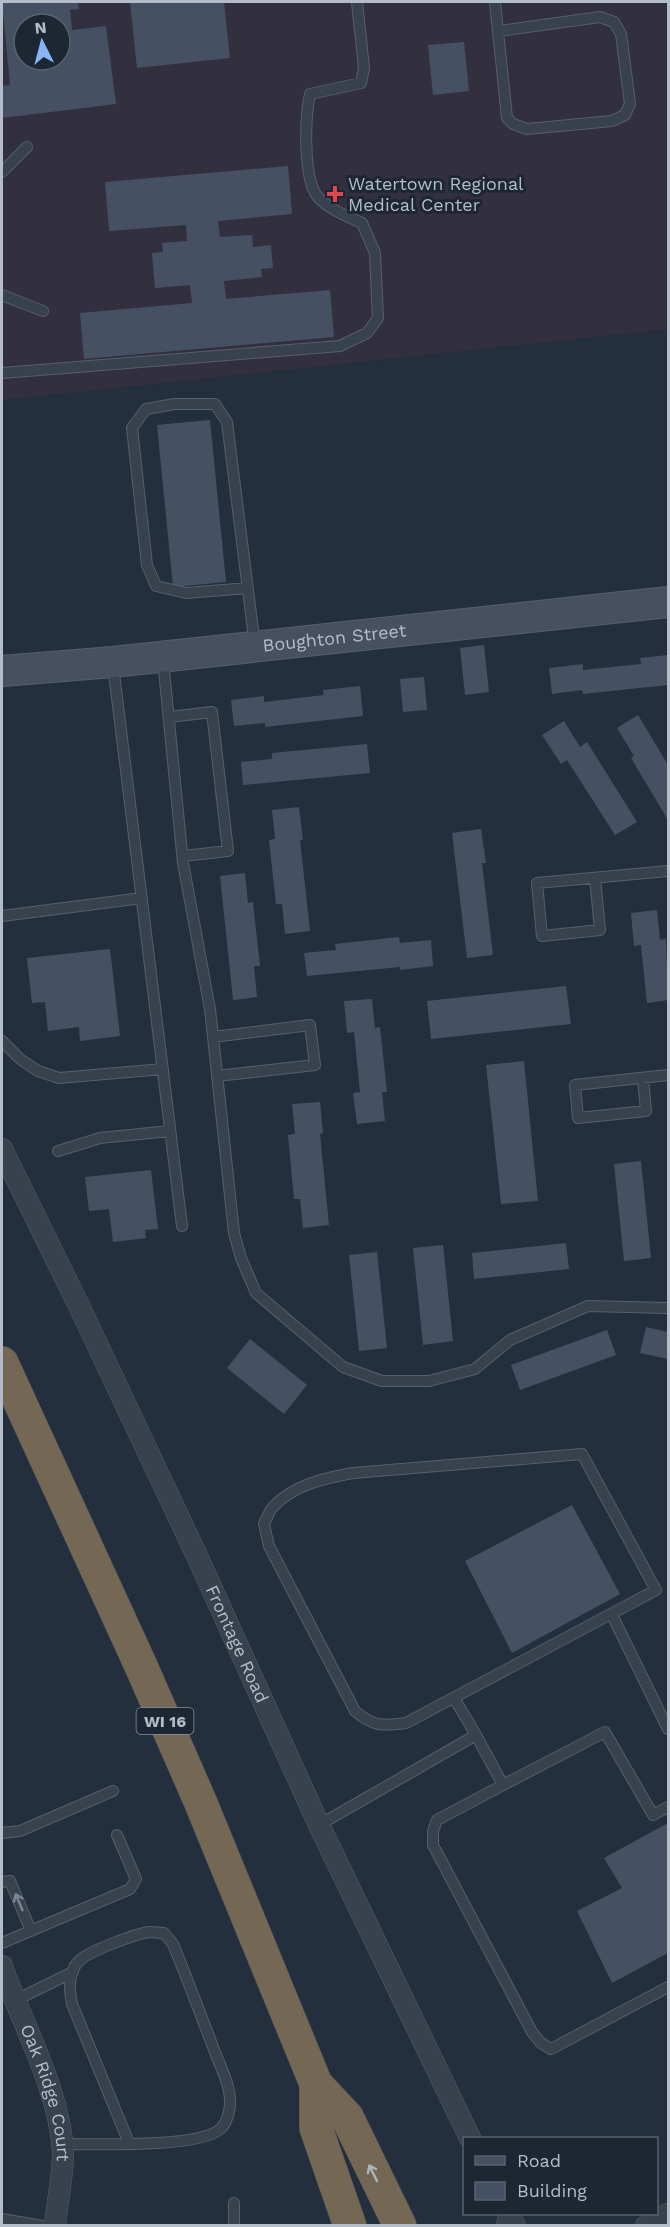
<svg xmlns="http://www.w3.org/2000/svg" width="670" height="2227" font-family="'Work Sans',sans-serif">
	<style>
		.medical { fill: #32303f; fill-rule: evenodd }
		.building { fill: #455162; fill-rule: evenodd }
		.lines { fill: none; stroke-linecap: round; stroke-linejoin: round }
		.lane-casing { stroke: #565f6c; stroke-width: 12 }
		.street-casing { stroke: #565f6c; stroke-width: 22 }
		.secondary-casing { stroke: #565f6c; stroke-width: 32 }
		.highway-casing { stroke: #434c59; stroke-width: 34 }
		.lane { stroke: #38414e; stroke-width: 10 }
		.street { stroke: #38414e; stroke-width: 21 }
		.secondary { stroke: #465061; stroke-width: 30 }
		.highway { stroke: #746855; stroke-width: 33 }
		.oneway { stroke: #7c8592 }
		.oneway2 { stroke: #aeb4bd }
		.health-dot { fill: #e0444e; stroke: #1d2633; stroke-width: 2 }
		.labels { text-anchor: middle; stroke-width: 6; stroke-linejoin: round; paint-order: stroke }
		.shield { fill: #1d2633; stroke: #878f9c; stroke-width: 1.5 }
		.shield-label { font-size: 16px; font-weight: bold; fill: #b4bcc9 }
		.poi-label { font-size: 18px; fill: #b4bcc9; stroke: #1d2633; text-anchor: start }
		.street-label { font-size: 18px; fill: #b4bcc9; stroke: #1d2633 }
	</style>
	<rect width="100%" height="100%" fill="#242f3e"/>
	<!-- medical -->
	<path class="medical" d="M2,2H668V329L2,400ZM24,24H60V60H24Z"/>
	<!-- building -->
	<path class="building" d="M2,2H78L79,9L70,10L72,30L106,26L116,104L2,118V86L10,85ZM24,24H60V60H24Z
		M130,2H224L230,58L137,68Z
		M464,42L469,91L433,95L428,45Z
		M288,166L292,214L218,221L220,237L252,235L253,247L271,245L273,268L261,269L262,277L224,281L226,299L330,290L334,337L84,359L80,313L192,303L190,285L155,288L152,253L163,252L162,243L187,241L186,225L109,231L105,182Z
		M210,420L226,582L173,587L157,425Z
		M484,645L489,692L465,695L460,648Z
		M668,655V685L583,694L582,690L552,694L549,668L583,664V670L641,664L640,658Z
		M424,677L427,710L403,712L400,679Z
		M360,686L363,716L265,727V723L234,726L231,700L264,696V702L324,695L323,690Z
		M638,715L668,765V820L631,758L634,756L617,728Z
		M564,721L580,747L587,742L637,822L615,835L567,760L561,764L542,735Z
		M367,744L370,773L243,785L241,762L272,759V753Z
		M299,807L303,840H300L310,931L285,934L282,904H276L269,840L275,839L272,810Z
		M481,829L486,863H482L493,955L467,958L452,833Z
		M245,873L248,903L253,902L260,966H254L257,997L233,1000L220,876Z
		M657,910L660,940L666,939L668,1000L647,1003L641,945L634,946L631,913Z
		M399,937L400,943L431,940L433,966L400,970V967L307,976L304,953L336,950L335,944Z
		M110,949L120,1036L80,1041L79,1027L48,1031L45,1002L32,1003L27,958Z
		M566,986L571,1024L431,1039L427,1001Z
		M372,999L375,1028L380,1027L387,1092H382L385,1121L357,1124L353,1093L360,1092L354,1032L347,1033L344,1001Z
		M524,1061L538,1201L501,1204L486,1065Z
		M320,1102L323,1133L320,1134L329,1225L303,1228L300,1199H294L288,1135L295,1134L292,1104Z
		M641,1161L651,1258L624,1261L614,1164Z
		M151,1170L158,1229L145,1230L146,1238L113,1242L109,1209L89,1211L85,1177Z
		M566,1243L569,1269L474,1279L472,1253Z
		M443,1245L453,1341L423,1345L413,1248Z
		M377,1252L387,1348L359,1351L349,1255Z
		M646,1327L668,1332V1359L640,1353Z
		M607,1330L616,1355L520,1390L511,1365Z
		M250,1339L307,1385L284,1414L227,1368Z
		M572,1505L620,1594L512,1653L465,1561Z
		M668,1823V1953L612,1983L577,1911L622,1888L604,1858Z"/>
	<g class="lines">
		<defs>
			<path id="lane" d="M495,2L507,118L513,124L527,129L612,121L625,115L630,104L621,34L614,22L600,17L499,31
				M2,172L27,147
				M2,295L43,311
				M2,373L340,346L367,333L378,318L375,253L362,223C347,216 328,209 317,196C303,177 305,117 310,94L361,83L364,68L357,2
				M248,588L186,593L156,586L147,565L132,428L146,409L175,404H215L227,422L255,646
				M163,660L183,863L210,1009L234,1233L241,1258L256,1293L343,1367L382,1381H429L475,1369L510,1340L588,1306L668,1308
				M113,665L182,1226
				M169,717L212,712L228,851L183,856
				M595,878L600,930L542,936L537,883L668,871
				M2,916L142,898
				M213,1037L310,1025L315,1065L217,1076
				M2,1041L20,1059L38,1071L59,1078L163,1069
				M643,1078L646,1111L578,1118L575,1085L668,1075
				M58,1151L100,1138L170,1131
				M582,1454L656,1590L406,1723C382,1726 374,1727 355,1711L269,1546L264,1524C267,1518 269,1511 273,1507C293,1485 325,1478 353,1473Z
				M612,1615L668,1729
				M454,1698L476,1735
				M503,1785L605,1732L653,1815L668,1807
				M319,1825L476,1735L503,1785L437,1820L433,1831V1845L532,2032L541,2043L551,2049L668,1987
				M2,1833L20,1831L113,1791
				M2,1882L10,1881L31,1931
				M2,1943L130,1889L136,1879L117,1835
				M16,2000L73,1972
				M61,2144C92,2144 200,2148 220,2129C226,2125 230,2111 230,2104C231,2085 219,2064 213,2047C200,2013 187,1978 173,1944L164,1933C159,1933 155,1932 150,1932C137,1933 90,1951 80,1960C68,1971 69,1990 72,2004L129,2143
				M234,2203V2226
				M2,2219L43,2226"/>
			<g id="street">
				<path id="s1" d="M2,1149L81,1310L197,1556L319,1825L470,2138"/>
				<path id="s2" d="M2,1966C22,2024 60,2090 63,2153C63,2176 57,2202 55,2226"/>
				<path d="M507,2226L509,2214L515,2226"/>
				<path d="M646,2226L668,2214"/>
			</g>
			<g id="secondary">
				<path id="s3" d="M2,671L113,662L668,602"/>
			</g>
			<path id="highway" d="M2,1363L141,1666L200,1801L316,2084
				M350,2226L316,2128V2084L347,2117L400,2226"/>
		</defs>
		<!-- lane casing -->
		<use href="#lane" class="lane-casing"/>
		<!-- street casing -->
		<use href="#street" class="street-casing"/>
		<!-- secondary casing -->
		<use href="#secondary" class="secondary-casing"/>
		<!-- highway casing -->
		<use href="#highway" class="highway-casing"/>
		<!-- lane -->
		<use href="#lane" class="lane"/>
		<!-- street -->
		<use href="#street" class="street"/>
		<!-- secondary -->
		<use href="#secondary" class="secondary"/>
		<!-- highway -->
		<use href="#highway" class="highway"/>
	</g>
	<!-- one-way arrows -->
	<defs><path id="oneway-shaft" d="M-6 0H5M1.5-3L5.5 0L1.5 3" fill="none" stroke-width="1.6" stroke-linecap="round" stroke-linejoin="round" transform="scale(1.5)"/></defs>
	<use class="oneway" href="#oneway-shaft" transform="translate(19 1902) rotate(-113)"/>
	<use class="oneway2" href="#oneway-shaft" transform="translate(373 2173) rotate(-116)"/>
	<!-- markers -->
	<path class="health-dot" d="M332 185h6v6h6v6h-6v6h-6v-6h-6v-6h6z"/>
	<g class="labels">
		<!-- shield labels -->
		<rect class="shield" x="136.5" y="1708" width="57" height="26" rx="4.5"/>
		<g class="shield-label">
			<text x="165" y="1727">WI 16</text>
		</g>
		<!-- poi labels -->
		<g class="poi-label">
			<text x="348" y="190">Watertown Regional<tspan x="348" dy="21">Medical Center</tspan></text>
		</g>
		<!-- street labels -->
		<g class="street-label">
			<text dy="6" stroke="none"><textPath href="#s3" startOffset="334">Boughton Street</textPath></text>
			<text dy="6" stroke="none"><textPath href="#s1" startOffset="548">Frontage Road</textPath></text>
			<text dy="6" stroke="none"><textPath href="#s2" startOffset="135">Oak Ridge Court</textPath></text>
		</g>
	</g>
	<!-- border -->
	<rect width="670" height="2227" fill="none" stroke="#b4bcc9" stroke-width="6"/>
	<!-- legend -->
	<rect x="463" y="2137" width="195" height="78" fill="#1d2633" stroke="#59626f" stroke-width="1.5"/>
	<rect x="475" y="2156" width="30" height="9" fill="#465061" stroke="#59626f" stroke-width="1.5"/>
	<text x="517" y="2167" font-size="18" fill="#b4bcc9">Road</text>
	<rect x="475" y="2182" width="30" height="18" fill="#455162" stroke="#59626f" stroke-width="1.5"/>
	<text x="517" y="2197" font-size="18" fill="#b4bcc9">Building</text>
	<!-- north arrow -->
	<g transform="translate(42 42) rotate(354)"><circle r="28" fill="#1d2633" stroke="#59626f" stroke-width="1.5"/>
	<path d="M0-4.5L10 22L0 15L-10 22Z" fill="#8ab4f8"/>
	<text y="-9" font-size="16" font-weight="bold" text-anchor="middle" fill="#b4bcc9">N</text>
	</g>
</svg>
